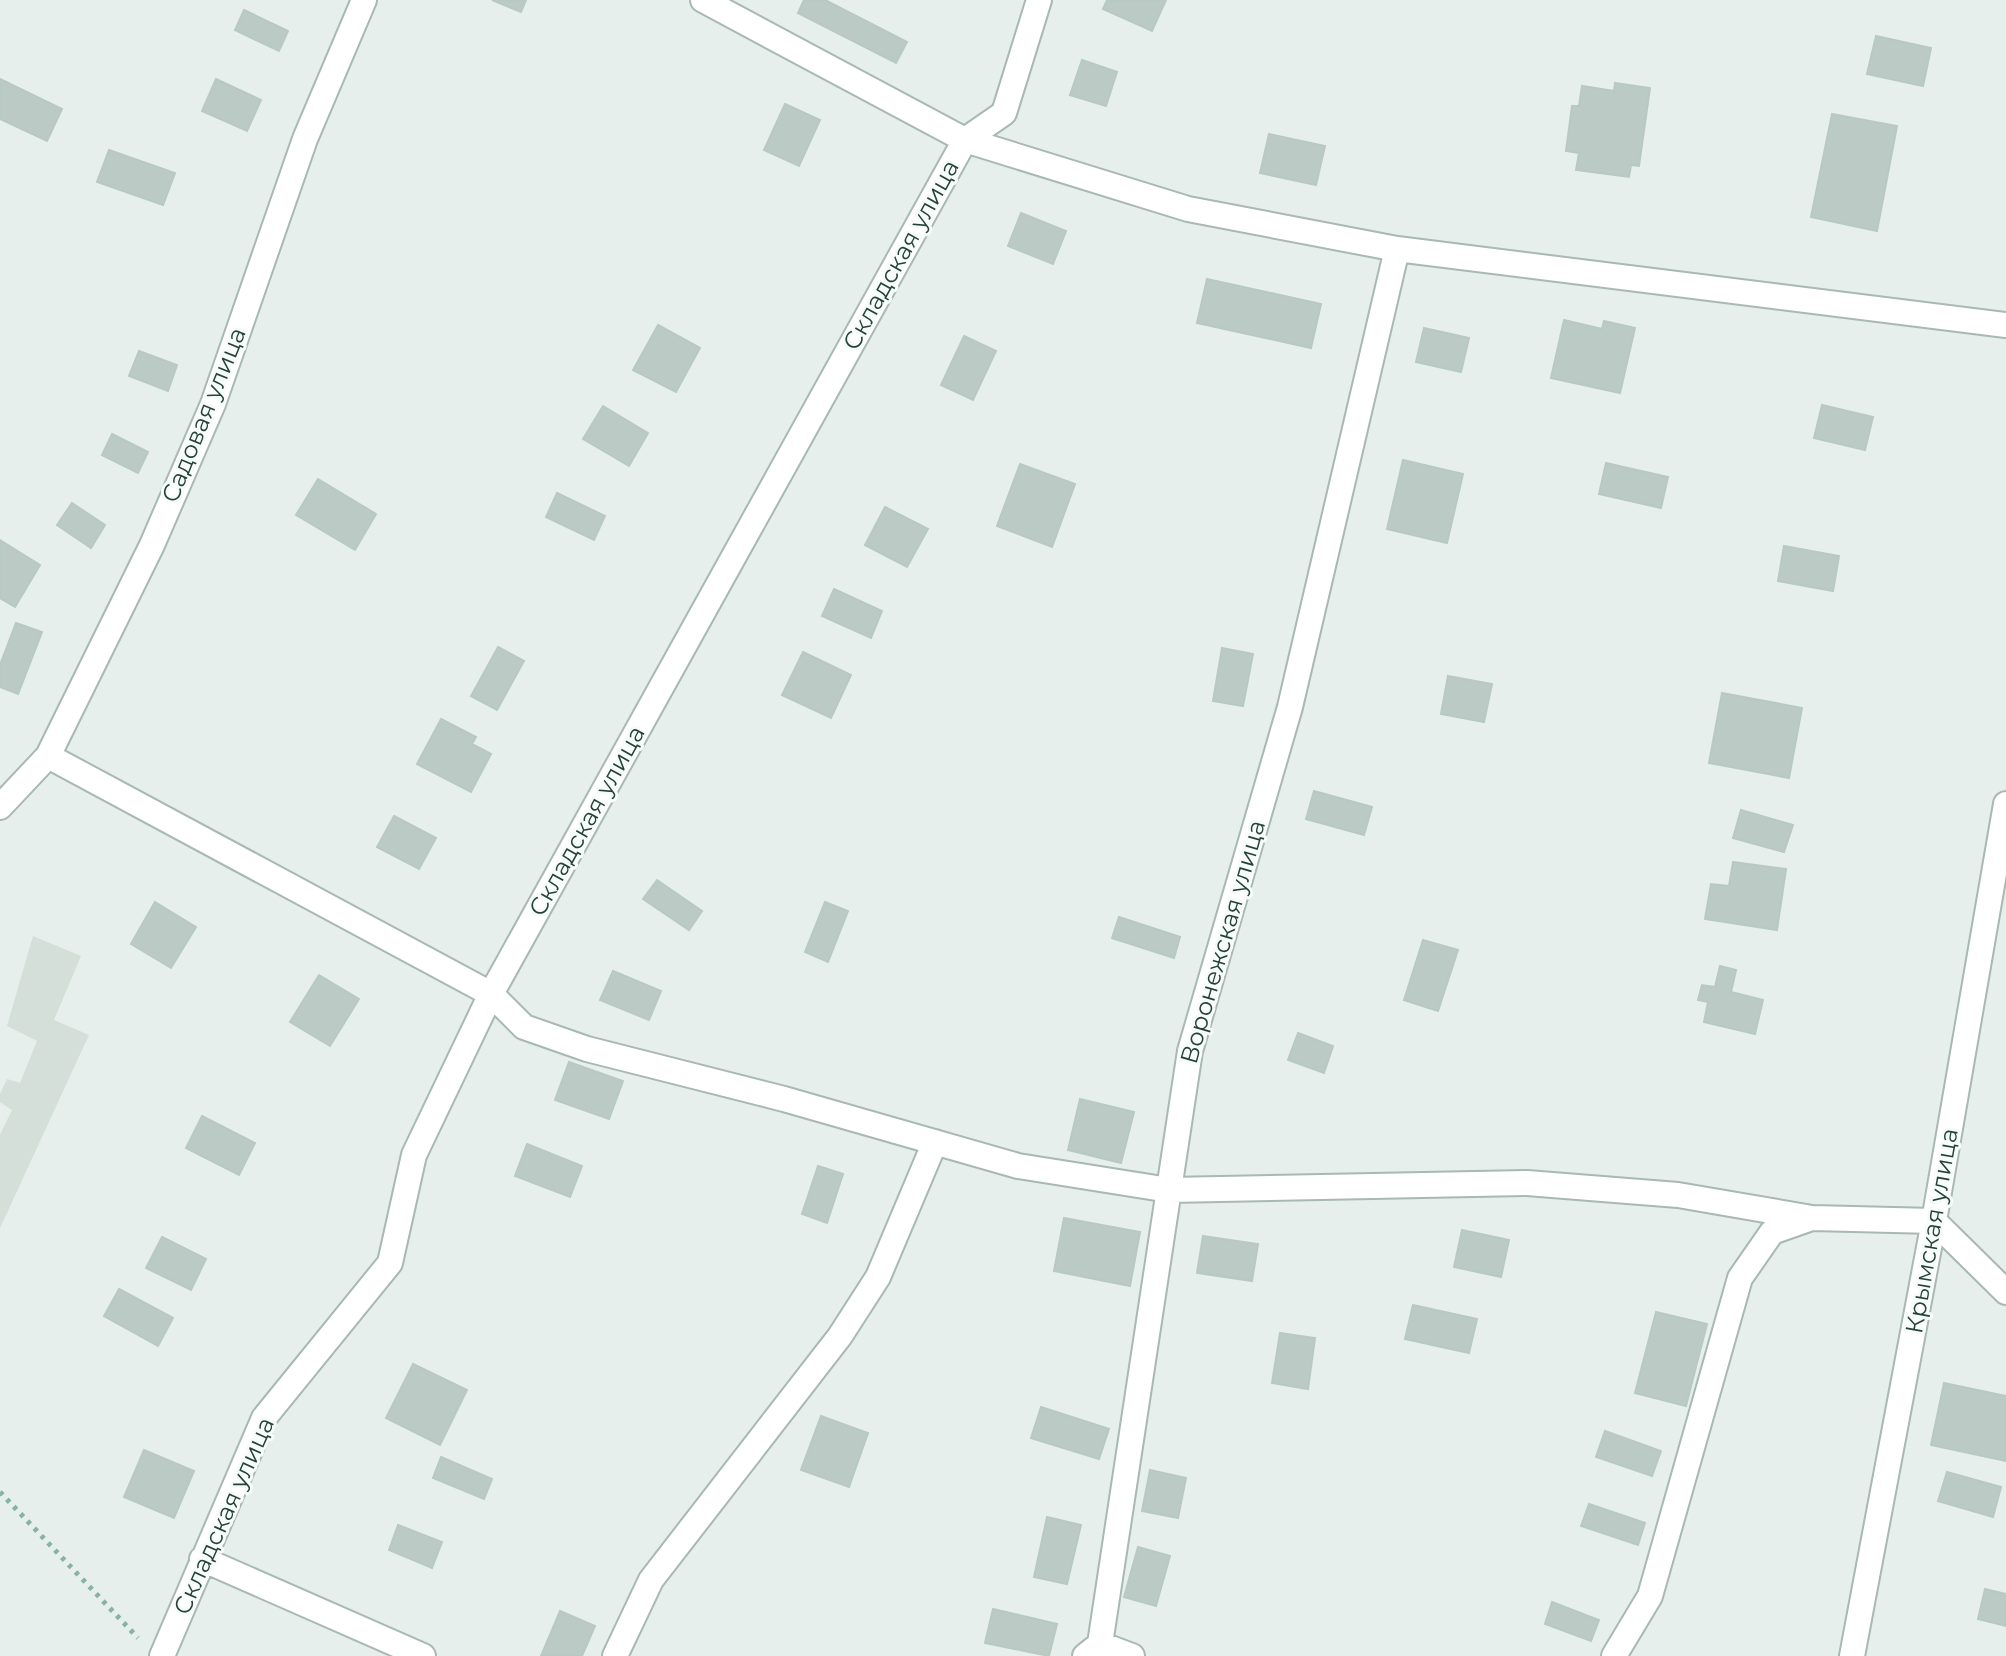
<svg xmlns="http://www.w3.org/2000/svg" width="2006" height="1656" font-family="Montserrat,sans-serif">
	<style>
		.built { fill: #d4dfda }
		.building { fill: #bbcac4; stroke: #b8c9c2; stroke-width: 2 }
		.lines { fill: none; stroke-linecap: round; stroke-linejoin: round }
		.minor-casing { stroke: #a8b8b2; stroke-width: 28 }
		.path { stroke: #86b3a5; stroke-width: 5; stroke-dasharray: 4 6; stroke-linecap: butt }
		.minor { stroke: #fff; stroke-width: 24 }
		.labels { text-anchor: middle; stroke-width: 6; stroke-linejoin: round; paint-order: stroke }
		.street-label { font-size: 24px; fill: #24423a; stroke: #f7fbf9 }
	</style>
	<rect width="100%" height="100%" fill="#e6efeb"/>
	<!-- built -->
	<path class="built" d="M33,936L81,956L54,1020L89,1035L0,1228V1135L12,1110L0,1102V1094L7,1079L20,1083L37,1041L7,1026Z"/>
	<!-- building -->
	<path class="building" d="M492,0H526L521,12Z
		M804,0H825L907,42L896,63L798,13Z
		M1107,0H1166L1152,31L1103,9Z
		M244,10L288,31L279,51L235,30Z
		M1876,36L1931,48L1923,86L1867,74Z
		M1082,60L1117,72L1106,106L1070,95Z
		M0,79L62,109L47,141L0,119Z
		M216,79L261,100L247,131L202,111Z
		M1615,83L1650,88L1639,166L1631,165L1629,177L1576,170L1579,153L1566,151L1572,106H1579L1582,86L1614,91Z
		M785,104L820,120L799,166L764,150Z
		M1832,114L1897,126L1877,231L1811,217Z
		M1269,134L1325,146L1316,185L1260,173Z
		M109,150L175,173L163,205L97,182Z
		M1021,213L1066,231L1053,264L1008,246Z
		M1207,279L1321,304L1311,348L1197,323Z
		M1564,320L1602,329L1604,321L1635,328L1620,393L1551,378Z
		M658,325L700,348L676,392L633,370Z
		M1424,328L1469,338L1461,372L1416,362Z
		M964,336L996,351L973,400L941,385Z
		M139,351L177,365L168,391L129,376Z
		M1822,405L1873,417L1865,450L1814,438Z
		M603,406L648,433L629,466L583,439Z
		M112,434L148,452L138,473L102,455Z
		M1403,460L1463,474L1447,543L1387,529Z
		M1606,463L1668,477L1661,508L1599,494Z
		M1020,464L1075,484L1052,547L997,526Z
		M318,479L376,514L355,550L296,515Z
		M557,493L605,516L594,540L546,517Z
		M72,503L105,525L91,548L57,525Z
		M885,507L928,529L907,567L865,545Z
		M0,540L40,565L15,607L0,598Z
		M1784,546L1839,556L1833,591L1778,581Z
		M834,589L882,611L871,638L822,616Z
		M16,623L42,632L18,694L0,687V665Z
		M498,647L524,661L497,710L471,696Z
		M1222,648L1253,654L1243,706L1213,701Z
		M803,652L851,675L831,718L782,695Z
		M1448,676L1492,684L1484,722L1441,714Z
		M1722,693L1802,708L1789,778L1709,763Z
		M441,719L476,737L472,744L491,754L471,792L417,764Z
		M1314,791L1372,807L1364,835L1306,819Z
		M1741,810L1793,825L1784,852L1733,838Z
		M394,816L436,838L419,869L377,847Z
		M1733,862L1786,869L1777,930L1705,919L1711,884L1729,886Z
		M657,880L702,911L689,930L643,899Z
		M155,902L196,927L171,968L131,944Z
		M825,902L848,911L828,962L805,952Z
		M1119,917L1180,937L1174,958L1112,938Z
		M1423,940L1458,950L1438,1011L1404,1000Z
		M1720,966L1736,970L1731,992L1763,1000L1755,1034L1704,1022L1708,1002L1698,1000L1702,985L1715,987Z
		M613,971L661,991L649,1020L600,1000Z
		M319,975L359,999L330,1046L290,1022Z
		M1298,1033L1333,1046L1324,1073L1288,1060Z
		M569,1062L623,1081L609,1119L555,1100Z
		M1080,1099L1134,1112L1121,1163L1068,1150Z
		M202,1116L255,1143L239,1175L186,1148Z
		M527,1144L582,1166L570,1197L515,1176Z
		M818,1166L843,1174L827,1223L802,1214Z
		M1064,1218L1140,1232L1130,1286L1054,1271Z
		M1462,1230L1509,1240L1501,1277L1454,1267Z
		M1203,1236L1258,1244L1252,1281L1197,1273Z
		M162,1237L206,1259L191,1290L146,1268Z
		M119,1289L173,1318L158,1346L104,1316Z
		M1413,1305L1477,1319L1469,1353L1405,1339Z
		M1656,1312L1707,1324L1686,1406L1635,1393Z
		M1280,1333L1315,1338L1308,1389L1272,1383Z
		M413,1364L467,1390L440,1445L386,1418Z
		M1944,1383L2006,1396V1461L1931,1445Z
		M1041,1407L1109,1429L1099,1459L1031,1438Z
		M821,1416L868,1433L849,1487L801,1470Z
		M1605,1431L1661,1451L1652,1476L1596,1457Z
		M144,1450L194,1471L174,1518L124,1497Z
		M441,1457L492,1479L484,1499L433,1478Z
		M1150,1470L1186,1478L1178,1518L1142,1511Z
		M1947,1472L2001,1487L1993,1517L1938,1501Z
		M1589,1504L1645,1523L1638,1545L1581,1526Z
		M1047,1517L1081,1525L1067,1584L1034,1577Z
		M398,1525L442,1542L432,1568L389,1550Z
		M1138,1547L1170,1556L1156,1606L1124,1597Z
		M1985,1589L2006,1594V1626L1978,1619Z
		M1552,1602L1599,1620L1591,1641L1545,1624Z
		M993,1609L1057,1624L1049,1656L985,1643Z
		M560,1611L595,1626L582,1656H541Z"/>
	<g class="lines">
		<defs>
			<path id="minor" d="M703,0L965,140L1188,209L1397,249L2006,325
				M48,756L491,994L524,1027L587,1049L784,1099L1018,1166L1169,1190L1527,1183L1678,1195L1812,1218L1934,1221L2006,1292
				M0,807L48,756L152,545L213,404L305,139L364,0
				M202,1559L423,1656
				M1100,1644L1190,1051L1290,707L1397,249
				M162,1656L264,1418L390,1263L414,1155L491,994L965,140L1004,113L1039,0
				M615,1656L651,1580L840,1336L878,1277L935,1142
				M1085,1656L1100,1644L1132,1656
				M1614,1656L1650,1596L1740,1278L1772,1232L1809,1219
				M1852,1656L1934,1221L2006,804"/>
		</defs>
		<!-- minor casing -->
		<use href="#minor" class="minor-casing"/>
		<!-- path -->
		<path class="path" d="M0,1492L138,1638"/>
		<!-- minor -->
		<use href="#minor" class="minor"/>
	</g>
	<g class="labels">
		<!-- street labels -->
		<g class="street-label">
			<text transform="translate(901 255) rotate(-61)" y="8">Складская улица</text>
			<text transform="translate(204 415) rotate(-68)" y="8">Садовая улица</text>
			<text transform="translate(587 821) rotate(-61)" y="8">Складская улица</text>
			<text transform="translate(1223 942) rotate(-74)" y="8">Воронежская улица</text>
			<text transform="translate(1932 1231) rotate(-80)" y="8">Крымская улица</text>
			<text transform="translate(224 1516) rotate(-66)" y="8">Складская улица</text>
		</g>
	</g>
</svg>
